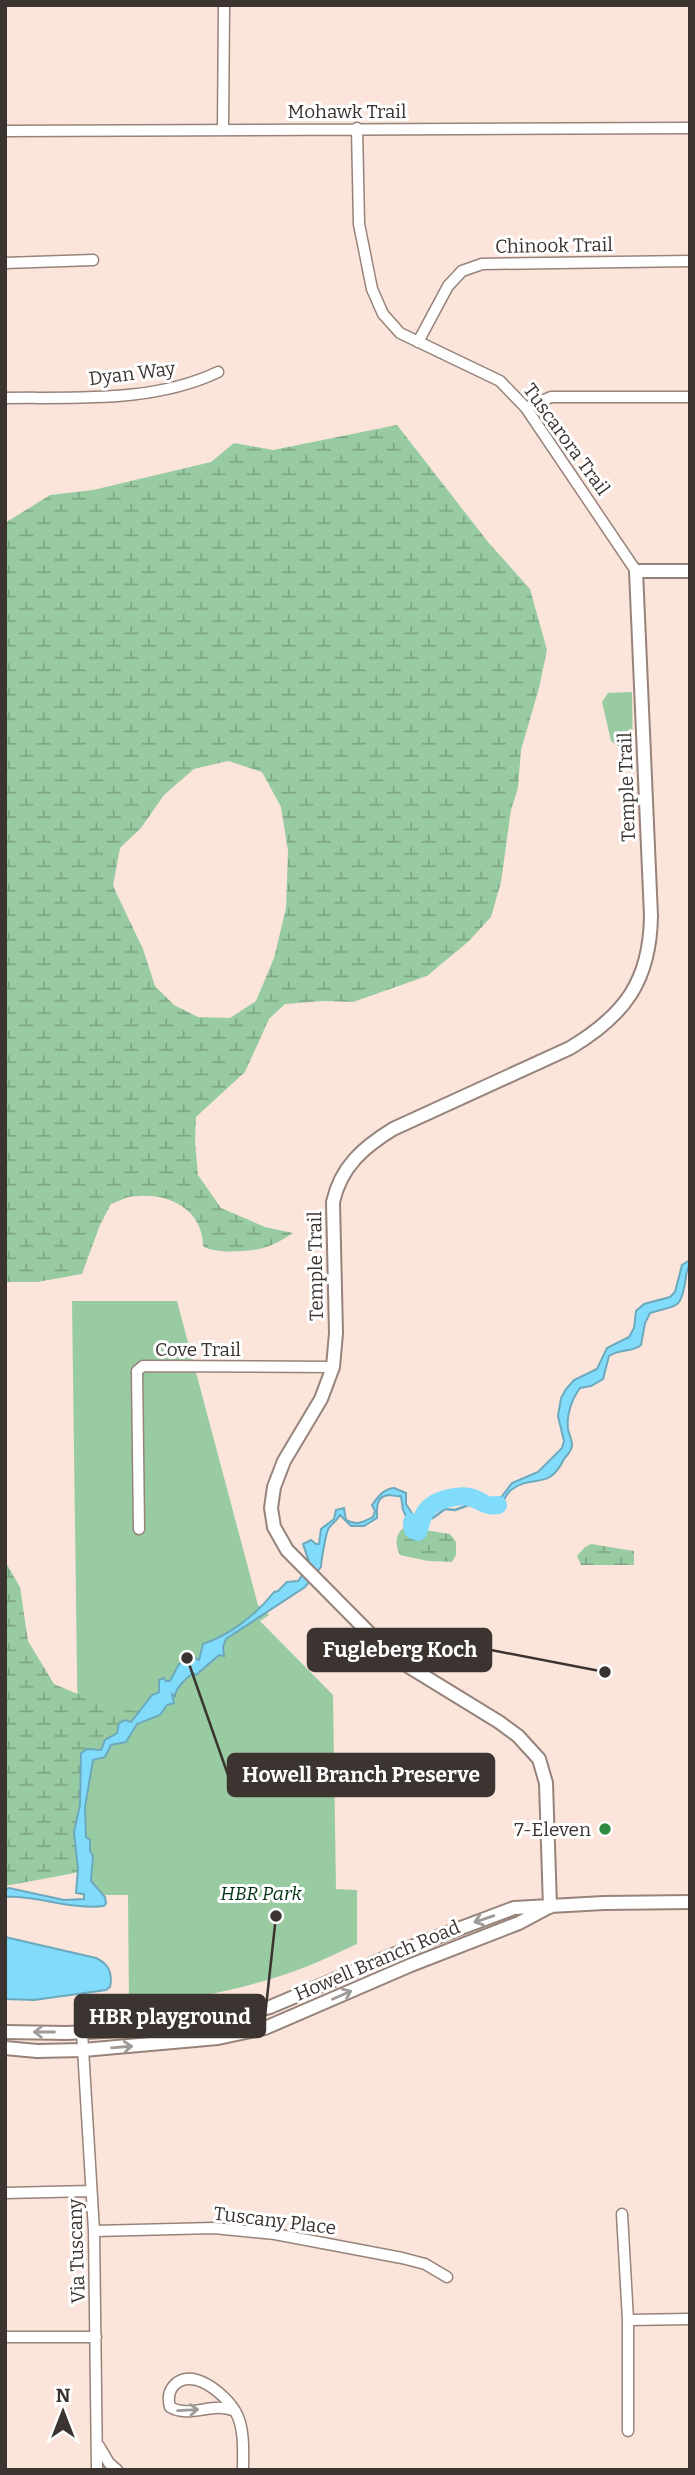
<svg xmlns="http://www.w3.org/2000/svg" width="695" height="2475" font-family="Bitter,serif">
	<style>
		.green { fill: #99cba2 }
		.wetland { fill: url(#wetland-marsh); fill-rule: evenodd }
		.water { fill: #81dbfa; stroke: #6ca9bd; stroke-width: 2 }
		.lines { fill: none; stroke-linecap: round; stroke-linejoin: round }
		.stream { stroke: #6ca9bd; stroke-width: 2.5 }
		.river { stroke: #81dbfa; stroke-width: 18 }
		.street-casing { stroke: #968379; stroke-width: 13 }
		.secondary-casing { stroke: #968379; stroke-width: 16 }
		.street { stroke: #fff; stroke-width: 10 }
		.secondary { stroke: #fff; stroke-width: 12 }
		.oneway { stroke: #9e9a98 }
		.poi-dot { fill: #2f8b3d; stroke: #fff; stroke-width: 2.5 }
		.labels { text-anchor: middle; stroke-width: 6; stroke-linejoin: round; paint-order: stroke }
		.street-label { font-size: 19px; fill: #3c3430; stroke: #fff }
		.poi-label { font-size: 19px; fill: #3c3430; stroke: #fff; text-anchor: end }
		.park-label { font-size: 19px; font-style: italic; fill: #023313; stroke: #fff }
		.leader { fill: none; stroke: #3c3430; stroke-width: 2.5 }
		.callout-dot { fill: #3c3430; stroke: #fff; stroke-width: 2.5 }
		.callout { fill: #3c3430; stroke: #3c3430; stroke-width: 2.5 }
		.callout-label { font-size: 21px; text-anchor: middle; font-weight: bold; fill: #fff }
	</style>
	<defs>
		<pattern id="wetland-marsh" width="20" height="14" patternUnits="userSpaceOnUse" patternTransform="scale(1.75)"><rect width="20" height="14" fill="#99cba2"/><path d="M1 5h8M5 5V1M11 12h8M15 12V8" fill="none" stroke="#7ea684"/></pattern>
	</defs>
	<rect width="100%" height="100%" fill="#fbe5db"/>
	<!-- green -->
	<path class="green" d="M632,692L633,756L611,741L602,702L608,693Z
		M72,1301H177L258,1605L269,1615L260,1621L333,1695L336,1889L357,1890V1944C339,1952 321,1961 303,1968C247,1989 188,2000 129,2007L128,1895H80Z"/>
	<!-- wetland -->
	<path class="wetland" d="M397,425L488,542L530,589L547,650L539,688L521,750L518,788L511,810L501,882L491,917L469,941L427,976L353,1002L323,1001L285,1004L269,1019L245,1072L196,1117L195,1142L198,1175L221,1208L265,1227L293,1233C284,1239 274,1245 263,1248C250,1252 213,1254 203,1246C203,1210 170,1193 137,1196C128,1196 119,1201 111,1204L100,1225L82,1274L37,1282H5V523L50,495L93,490L211,462L234,443L273,450ZM228,761L262,772L281,807L288,851L286,908L274,958L256,1001L230,1018L198,1017L174,1005L155,986L143,949L113,886L120,848L141,828L164,795L194,769Z
		M404,1528L407,1535L418,1538L425,1530L450,1534L456,1542V1555L452,1562L428,1561L400,1555C395,1546 395,1533 404,1528Z
		M591,1544L634,1551V1565H581L577,1556L585,1547Z
		M5,1561L20,1587L28,1641L54,1684L106,1706L142,1712L116,1742L88,1759L80,1872L5,1886Z"/>
	<!-- water -->
	<path class="water" d="M690,1260C690,1267 686,1270 686,1277C681,1311 678,1304 650,1313L645,1323L641,1345C632,1353 621,1348 609,1356L603,1379L591,1386L580,1388C572,1399 566,1415 568,1429C569,1434 572,1440 572,1445C572,1451 567,1455 564,1459C548,1492 533,1473 511,1490C505,1495 504,1503 498,1508H485L477,1505L478,1499L496,1504L512,1483L538,1472L562,1448L564,1441L558,1416L561,1398L566,1389L574,1380L597,1369L607,1348L629,1337L634,1328L636,1311L644,1304L670,1297L675,1292L682,1265Z
		M394,1488L406,1493V1504L415,1518L416,1529H418L419,1523L424,1525L423,1530L418,1538L411,1539L404,1526L409,1522L403,1510L401,1496C397,1497 393,1495 389,1495C375,1496 377,1510 377,1518L364,1526H351L340,1515C337,1521 332,1523 329,1528C326,1531 321,1562 321,1567L305,1587L226,1639L223,1647L224,1656L219,1655L196,1675L193,1673C186,1678 175,1689 175,1696L172,1694L174,1703L167,1705L160,1715L137,1724L126,1742L111,1745L105,1757L93,1760L85,1807L86,1837L90,1840V1851L93,1856L91,1881L105,1897L106,1903L104,1906C69,1910 38,1895 5,1897V1889L9,1888L64,1900L84,1899V1894L76,1893L78,1869L74,1832L80,1805L81,1753L87,1749L101,1750L105,1740L117,1733L119,1723L125,1720L131,1722L152,1695L159,1692V1680L164,1678L166,1681H170L179,1664L192,1657L199,1660L203,1644C230,1635 257,1614 274,1592L278,1591L287,1582L298,1581L310,1565L303,1544L311,1540L316,1544H319L321,1529L334,1519L336,1510L344,1508L346,1520C357,1526 363,1522 373,1517L375,1511L372,1505C378,1497 383,1489 394,1488Z
		M5,1937L96,1958C109,1964 113,1973 110,1987L106,1990L34,2000L5,1999Z"/>
	<g class="lines">
		<!-- stream -->
		<path class="stream" d="M420,1527L428,1518H433L445,1509L455,1510L474,1503L480,1505"/>
		<!-- river -->
		<path class="river" d="M412,1522L413,1530L418,1532C421,1525 421,1517 426,1511C433,1500 460,1493 473,1498C483,1502 486,1507 498,1505"/>
		<defs>
			<path id="street" d="M357,128L359,224L372,289L383,314L400,333L500,381L526,408L636,571
				M223,130L224,5
				M5,131L690,128
				M5,263L93,260
				M418,342L448,286L462,271L482,264L690,261
				M5,398C75,397 153,403 218,372
				M526,408L551,397H690
				M139,1529L137,1371L143,1366L333,1367
				M82,2032L94,2231L97,2470
				M5,2193L91,2191
				M622,2214L628,2320V2431
				M94,2231L214,2228L275,2234L402,2258L425,2264L447,2277
				M628,2320L690,2319
				M5,2337H96
				M235,2411C213,2401 190,2419 170,2407C165,2389 178,2375 197,2380C211,2384 228,2399 235,2411C245,2427 243,2452 243,2470
				M99,2446L109,2463L117,2470"/>
			<path id="secondary" d="M550,1907L546,1783L539,1759L518,1736L499,1722L411,1668L384,1648L287,1550L274,1527L271,1508L274,1487L284,1461L321,1399L333,1367L336,1333L333,1202C341,1166 364,1147 393,1129L570,1048C625,1015 650,981 651,916L636,571H690
				M5,2032L67,2033L158,2028L216,2021L270,2007L421,1943L514,1908L604,1903L690,1902
				M5,2048L37,2051L83,2050L218,2038L265,2028L411,1965L519,1923L547,1908"/>
		</defs>
		<!-- street casing -->
		<use href="#street" class="street-casing"/>
		<!-- secondary casing -->
		<use href="#secondary" class="secondary-casing"/>
		<!-- street -->
		<use href="#street" class="street"/>
		<!-- secondary -->
		<use href="#secondary" class="secondary"/>
	</g>
	<!-- one-way arrows -->
	<defs><path id="oneway-shaft" d="M-6 0H5M1.5-3L5.5 0L1.5 3" fill="none" stroke-width="1.6" stroke-linecap="round" stroke-linejoin="round" transform="scale(1.75)"/></defs>
	<g class="oneway">
		<use href="#oneway-shaft" transform="translate(484 1919) rotate(161)"/>
		<use href="#oneway-shaft" transform="translate(342 1995) rotate(-24)"/>
		<use href="#oneway-shaft" transform="translate(44 2032) rotate(-180)"/>
		<use href="#oneway-shaft" transform="translate(122 2047) rotate(-5)"/>
		<use href="#oneway-shaft" transform="translate(188 2410) rotate(-3)"/>
	</g>
	<!-- markers -->
	<circle class="poi-dot" cx="605" cy="1829" r="7"/>
	<g class="labels">
		<!-- street labels -->
		<g class="street-label">
			<text x="347" y="118">Mohawk Trail</text>
			<text transform="translate(554 245) rotate(-1)" y="7">Chinook Trail</text>
			<text transform="translate(132 373) rotate(-7)" y="7">Dyan Way</text>
			<text transform="translate(567 439) rotate(54)" y="7">Tuscarora Trail</text>
			<text transform="translate(626 787) rotate(-92)" y="7">Temple Trail</text>
			<text transform="translate(315 1266) rotate(-91)" y="7">Temple Trail</text>
			<text x="198" y="1356">Cove Trail</text>
			<text transform="translate(377 1960) rotate(-23)" y="7">Howell Branch Road</text>
			<text transform="translate(275 2220) rotate(7)" y="7">Tuscany Place</text>
			<text transform="translate(76 2251) rotate(-92)" y="7">Via Tuscany</text>
		</g>
		<!-- poi labels -->
		<g class="poi-label">
			<text x="591" y="1836">7-Eleven</text>
		</g>
		<!-- park labels -->
		<g class="park-label">
			<text x="261" y="1900">HBR Park</text>
		</g>
	</g>
	<!-- callouts -->
	<path class="leader" d="M605 1672L491 1650M187 1658L228 1775M276 1916L265 2016"/>
	<g class="callout-dot">
		<circle cx="605" cy="1672" r="7"/>
		<circle cx="187" cy="1658" r="7"/>
		<circle cx="276" cy="1916" r="7"/>
	</g>
	<g class="callout">
		<rect x="308" y="1629" width="183" height="42" rx="7"/>
		<rect x="228" y="1754" width="266" height="42" rx="7"/>
		<rect x="75" y="1995" width="190" height="42" rx="7"/>
	</g>
	<g class="callout-label">
		<text x="400" y="1657">Fugleberg Koch</text>
		<text x="361" y="1782">Howell Branch Preserve</text>
		<text x="170" y="2024">HBR playground</text>
	</g>
	<!-- border -->
	<rect width="695" height="2475" fill="none" stroke="#3c3430" stroke-width="14"/>
	<!-- north arrow -->
	<g transform="translate(63 2412)" stroke="#ffffff" stroke-width="5" paint-order="stroke">
	<path d="M0-5L12 26L0 18L-12 26Z" fill="#3c3430"/>
	<text y="-10" font-size="19" font-weight="bold" text-anchor="middle" fill="#3c3430">N</text>
	</g>
</svg>
